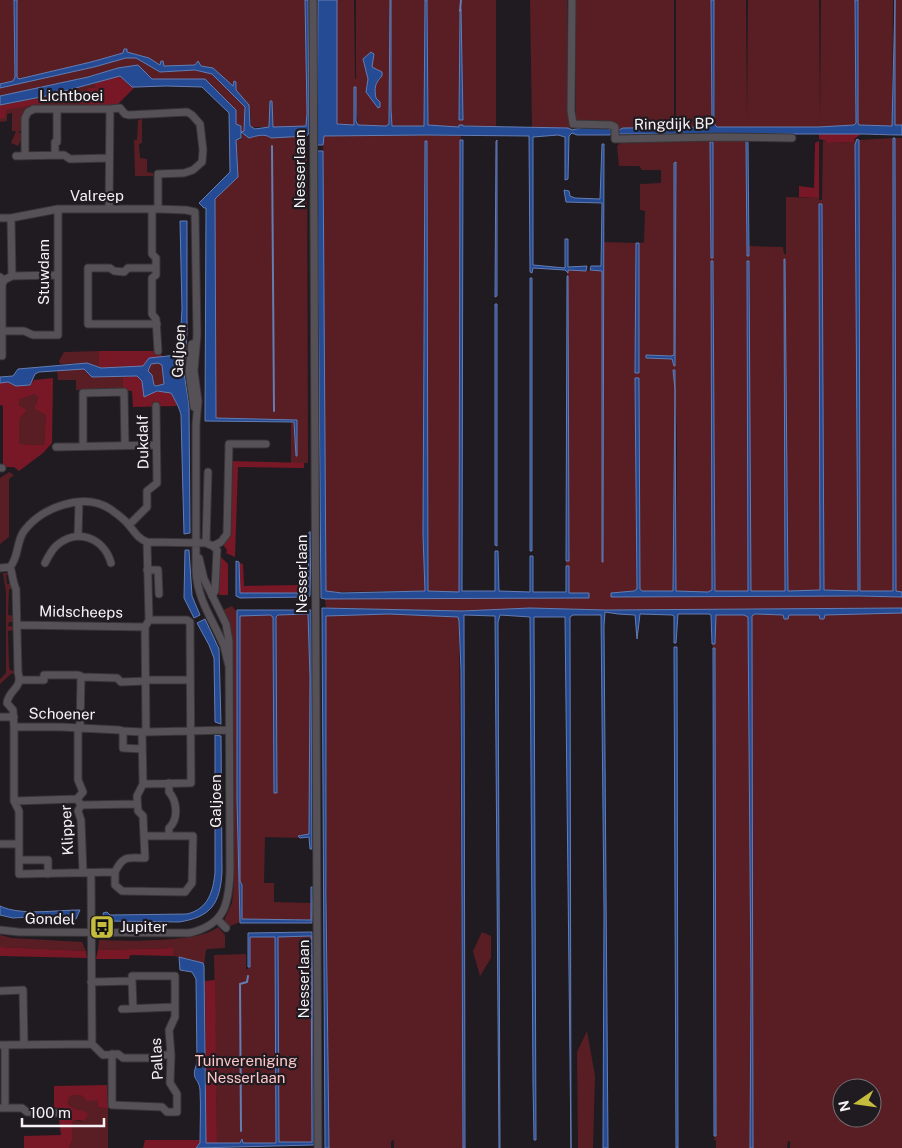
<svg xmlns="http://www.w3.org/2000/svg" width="902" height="1148" font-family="'Public Sans',sans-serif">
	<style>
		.green { fill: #591e24; fill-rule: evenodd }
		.forest { fill: #781826; fill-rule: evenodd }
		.water { fill: #264b95; stroke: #647db2; fill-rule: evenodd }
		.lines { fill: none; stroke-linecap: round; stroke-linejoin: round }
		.stream { stroke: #647db2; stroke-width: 2 }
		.street-casing { stroke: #383538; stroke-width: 9 }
		.street { stroke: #565157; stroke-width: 7 }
		.labels { text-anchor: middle; stroke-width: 4.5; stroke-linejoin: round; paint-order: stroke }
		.street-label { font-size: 15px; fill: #f5f2f6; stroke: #1f1b20 }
		.poi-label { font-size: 15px; fill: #f5f2f6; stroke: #1f1b20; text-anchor: start }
		.park-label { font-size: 15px; fill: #fec6c6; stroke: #1f1b20 }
	</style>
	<rect width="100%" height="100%" fill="#1f1b20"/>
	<!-- green -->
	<path class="green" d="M0,0H14L15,77L13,81L0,84Z
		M17,0H305L307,113L306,127H273L271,101L269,127H251L250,108L233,87L213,68L195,65L163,66L149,58L127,52V49L123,53L91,63L19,79L17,77Z
		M337,0H354L355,79H356V0H390L389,125L386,126L358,125L354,88V125L337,124Z
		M391,0H425L424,126H392L391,109Z
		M427,0H496V128L463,125L459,127L428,125ZM461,11L463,119L462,120L459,119L460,13Z
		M530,0H567L568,121H572V130L568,128H532Z
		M576,0H674V120H676V0H711L712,125L710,127L623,128L617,131V123L578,122L576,119Z
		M714,0H746L747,121L748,0H819L820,122L821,0H855L856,123L854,125L818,127H717L715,125Z
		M858,0H893L892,126L859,125L858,123Z
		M895,0H902V125H895Z
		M126,58H136L160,72L195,70L212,74L245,107L244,131H241V126L236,124V110L205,79H152L138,65L118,68L88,77L0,96V88L94,67Z
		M98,82L99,106L31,109L23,131H18L23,136L18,146L11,143L16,131H12V113L7,114V121L0,122V105L46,96Z
		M142,119V143L139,144L140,158L147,159V172L153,173V176H135L134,140H137L138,120Z
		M243,133L246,136L269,135L271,138L307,136L308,463H291V420L216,418L215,199L238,177L236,140L239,138V140H241Z
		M425,135L461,136L459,592H428L427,141H425L423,412L425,591L326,592L323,136Z
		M893,138V591H860L859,140Z
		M895,138H902V592H896Z
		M857,139L855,145L858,591H824L822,205L820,204V590L788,591L784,259L785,591H751L749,261H747L748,591H715L713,262L711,261L712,591L708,592L676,591L677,447L675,370L673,371L675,389L673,592L642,591L640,589L638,378L635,380L637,589L634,591L611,593L902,597V608L606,610L530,608L462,611L326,608L325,599L589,598V593H569V567L566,566V561H569L567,270L602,271V561L603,562L604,242L636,243L635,373H639V243L647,242H644L645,211L640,210V184L661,183V170H642L639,166H619L617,146L622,141L645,140H746L747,256H749V246L783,247L784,254H786V197L819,198V200H822L823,141H827V143L854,142V140ZM675,162V366H674L672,359L646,358V355L671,356L674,355V163Z
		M99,351V367L87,363L60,364L59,361L64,352Z
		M158,363L162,365L164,384L156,386L154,385L152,375L148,371L151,364Z
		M84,369L92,377H123V390H76V380H58L57,370Z
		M34,394L38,398L36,403L38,411L44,412L46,415L44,445L20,444L19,441V419L26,412L19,405V400Z
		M9,472L14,475L9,479V537L0,544V478Z
		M3,573H10V574L6,575L7,584H11L14,589H9L8,615L14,616V622H9L8,626L15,627V630L8,631L9,667L10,670L14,671L17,674L16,676L12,673L0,684V679L6,673V592Z
		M232,606L237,612V799L240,922L228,927L224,921L232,903L234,885L231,658L223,610Z
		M858,613H902V1148H790V1141H788L787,1148H753V984L751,986L750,1148H716V1140H714L716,1132L715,649L713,648L712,644H715V617L716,615L723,614L783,615L784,619H788V615H820V619H824L825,615ZM842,1088H872V1118H842Z
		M308,614L310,677L309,835L298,836L300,838L265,837L264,883H274V902L311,903V920L242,919V885L240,881V615H271L273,617L275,793H277L276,617L277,615Z
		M389,614L458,617L459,621L463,1148H394V1140L391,1141V1148H329L328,1140L326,615Z
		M218,927L225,935V948L208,949L206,950L204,966C197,959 183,958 173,956V948L98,950L99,940C125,941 200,943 218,927Z
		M482,932L491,936V958L480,976L473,951Z
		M0,935L12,938L82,942L86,951L0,947Z
		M275,936L277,1143H242V1140L240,1143H217L214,955L246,954V970L250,967V937Z
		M278,936H311L312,1142H278Z
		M587,1031L595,1076L593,1148H578L577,1052Z
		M72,1095H81L85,1100H97L98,1107L108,1109V1148H69L72,1141V1122L76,1120L82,1122L84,1111C77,1111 72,1109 68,1103L69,1098Z"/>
	<!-- forest -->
	<path class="forest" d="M120,76L131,87H135L116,106H99L79,103L88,88H97L94,86L98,82Z
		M57,95C44,106 23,106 6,110L5,118H0V106Z
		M819,134H858L860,135L854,139V142L827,143V141L819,139Z
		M819,141V198L799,197V186L814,188L815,143Z
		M99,351H161L162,358H149L143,366L141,367L101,368L99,367Z
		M137,376L142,381L145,396L152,392L168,391L173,395L177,406L133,407L132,391L123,390V377Z
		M53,378L52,443L43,453L19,471L14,467H3V406L0,405V383L8,382L13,385L29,386L34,380ZM34,394L38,398L35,407V409L46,415L44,445L20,444L19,441V419L26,412L25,409L19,405V400Z
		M232,461L304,463V468L238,467L235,557L226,553L227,550L223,545L231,533Z
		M220,556L228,564V595H219Z
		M239,563L243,564L244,586L299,585L300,567H309L308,593H240Z
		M0,947L86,951L87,958L0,956Z
		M173,948V956L130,955L129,959H96L98,950Z
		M215,980L217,1143L206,1144L205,981Z
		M107,1085L108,1109L98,1107L97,1100L86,1101L81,1095H72L69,1098L68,1103C75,1113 82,1108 88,1114L84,1121L76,1120L72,1122V1141L69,1148H24V1136L61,1135L59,1121L61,1115L60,1109L54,1107V1086Z
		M145,1140H200V1144L196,1148H143Z"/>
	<!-- water -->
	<path class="water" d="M14,0H17V77L19,79L91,62L123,53L124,49H127V52L149,58L160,65L161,61H163L164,66L195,65L198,61L201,66L213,68L233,86L234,81L236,82V90L249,105L250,126L255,129L269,127L270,101H272L273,127L306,126L307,113L305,0H308L309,133L307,136L271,138C265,133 256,136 249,138L241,132V138L236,140L238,177L215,199L216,418L297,420V456H296L294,422L205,421L206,208H204L199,203L230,172L229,113L202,87L166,86L137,87H132L120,76L46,96L0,105V96L88,77L118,68L138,65L152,79H205L236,110V124L241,126V132L244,131L245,107L212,74L195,70L160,72L136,58H126L94,67L0,88V84L13,81L15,77Z
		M318,0H337V124L354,125V87H356V121L358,125L386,126L389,124L390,0H391V109L392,126H424L425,0H427L428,125L459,127V125H463V126L568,128L572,130C583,127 602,124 613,131L610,135H577L572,133L569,136L568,179L565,180V137L558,135L533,137V265L565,268V239H568V267L587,266L586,271L568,270V273L565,270L533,268L532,273L530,272L529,136L425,135L324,136L323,145H317Z
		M711,0H714V121L715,125L717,127H818L854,125L856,123L855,0H858V123L859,125L892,126L895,0V125H902V135C886,135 873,134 858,134H617V131L623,128L709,127L712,125Z
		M461,9L463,120H459L460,13Z
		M371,52L374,54L372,67L382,72V76C375,83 374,88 376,98L380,102V107L378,108L366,92L368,79L363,59Z
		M893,138H895L896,591L902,592V597L858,596L611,597V593L634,591L637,589L635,378H639L640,589L642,591H673L675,389L673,370H675L676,591L708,592L712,590L711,261H713L715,591H748L747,261H749L751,591H785L784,259H785L788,591L820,590L819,204H822L824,590L858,591L855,145L857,139L859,140L860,591H893Z
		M748,139L749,256H747L746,140Z
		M460,140H463L462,591H495V551H498L499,591L530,592V556H533V592H566V566H569V593H589V598L325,599L321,598L317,151H323L326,591L342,593L425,591L423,535L425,141H427L428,591L459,592Z
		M497,140V296L495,297L496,141Z
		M710,142H713V258H711Z
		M602,144H604L603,562H602V271L590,270L591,266H601L602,203L566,202L564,190L569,191L570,196L575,198L600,199Z
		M676,162L675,366H674L672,359L646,358V355L671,356L674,355V163Z
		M180,221H187V333L184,373L189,405L190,533L184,534L181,415C180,409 174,398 171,393L157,391L144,397L142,381L137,376L92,377L84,369L39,372L35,374L30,385L16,386L8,382L0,383V377L13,376L18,369L87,363L101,368L143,366L149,358L177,355L180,342L182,309ZM158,363L162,365L164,384L156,386L154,385L152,375L148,371L151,364Z
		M636,243H639V373H635Z
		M567,276H568L569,561H566Z
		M530,278H532V551H530Z
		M495,304H497V546L495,545Z
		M309,532H311L310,595L309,597L240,598L236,596V561L239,562L240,593H308Z
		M185,550H189L192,596L200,615L194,618L184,598Z
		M322,608L462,611L530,608L606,610L902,608V613L825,615L824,619H820L819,615H789L788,619H784L783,615L755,614L752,616L753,1148H750L751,986L748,617L744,615H716L715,644H712L711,615L709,614H678L676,643H674V616L672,615L640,614L637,639L635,615L618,614L605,612L604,626L608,1148H603L604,910L601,615H573L570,617L571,1148L565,617H534L536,1140H534L533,1082L530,617L500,615L498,622L500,1148H499L495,616L464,615L465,1148H463L461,670L459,621L458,617L389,614L326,616V897L329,1148H325Z
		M237,610H311L312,849H310L309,837L300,838L298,836L309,834L310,677L308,614L278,615L276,617L277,793H274L273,617L270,615L240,616V881L242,885V919L311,920V887H313L312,923H240L237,799Z
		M205,619L219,649L221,724L215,722L214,658L209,645L197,623Z
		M674,647H677L678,1148H676Z
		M713,648H715L716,1136H714Z
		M215,735L221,736L222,872C220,904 211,917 179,922L105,921L103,913L107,912L110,915L187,914C208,909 213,892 215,873Z
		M0,906C21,916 56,910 80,910L76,919H55L48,916L13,918L0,915Z
		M312,932L314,1145L196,1148L200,1143C200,1126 201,1107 200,1090C199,1077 190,1081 197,1063L196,979L192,972L180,970L179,957L203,963L204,966L206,1143H240L242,1139L243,1143H276L275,937H250V967H248V933ZM311,936L312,1142H279L278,937Z"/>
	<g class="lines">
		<!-- stream -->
		<path class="stream" d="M460,11L461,0
			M272,146L274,411
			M241,1131L240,984L247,982L248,976"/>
		<defs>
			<path id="street" d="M313,0L318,1148
				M572,0L571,111L573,124L611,125L615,127V139L718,137L792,138
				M110,109L120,108L125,114L129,115L187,112L192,115L200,124L203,150L202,162L193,170L184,173L158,174V209
				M25,155V118L28,112L34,109H110L109,209
				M55,155V142H57V109
				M16,156L64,155L70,159L109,158
				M152,209V254L156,258V275L152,278V314L156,319L158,351
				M0,218H11L58,209H158L186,210L195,212L197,335L194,371L198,401L196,425V572C198,601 213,620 224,646C226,653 227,660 229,666
				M11,218L12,276
				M156,268H128L124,272L114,271L110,268H88V324H157
				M0,277L4,280L12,276L58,275
				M0,331H24L33,335H58V209
				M192,344L189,372L194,407
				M2,356V285L4,280
				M83,445V393L124,392L125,445
				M56,447L156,445
				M0,468H2
				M129,525L147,507V491L157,483L156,406
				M78,536L79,502
				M206,543L208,472
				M213,546L221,542L227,534L229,444H266
				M45,563C48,557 51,551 56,546C77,527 104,538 111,563
				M10,567C19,557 16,542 24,531C42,507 84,492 110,509C117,514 123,518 128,524C135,532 137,538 147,542L206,543L213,546L217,550L215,591L212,596
				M10,567C13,574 12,581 16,589L18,672C23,690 9,688 7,703L13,710L14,727
				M0,568L10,567
				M147,570H158L159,594
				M17,625L145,627
				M20,680H44V675H78L81,676V677L117,678L121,682L147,681
				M146,680H190
				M0,717H14
				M78,728V780L83,792L77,799L81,805L78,811L81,820L83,873
				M80,728L81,677
				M123,731L142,732
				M146,732L145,627L149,620L147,542
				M146,732L229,730
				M143,784L191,783L190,622L187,620H149
				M14,801L77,799
				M81,805L137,804
				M169,836V828C179,819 177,801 169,792V783
				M0,844H19V811L14,801V727H61L119,730L123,731V748L142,749
				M19,844V874L115,872C123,855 128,858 145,858L143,816L138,811L137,796L143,784L142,732H146
				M19,860H48V874
				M115,872V885L122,891L185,892L192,883L193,836H144
				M91,873L92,1044
				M217,919L226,928
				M0,930L19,932L189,933C225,925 229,904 230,871L229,641L226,624L204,579L199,558
				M91,982L132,981L133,1008
				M0,991L23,990L24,1044
				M122,1009L175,1007
				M0,1045L92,1044L103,1055L118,1054L123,1058H160L164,1055H171
				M5,1045V1108
				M112,1054V1105L162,1107L167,1112H177V1094L170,1083L171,1055L169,1030L175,1017V976H132V981
				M0,1108H22L27,1112L60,1113"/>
		</defs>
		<!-- street casing -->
		<use href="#street" class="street-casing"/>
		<!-- street -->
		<use href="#street" class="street"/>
	</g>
	<!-- icons -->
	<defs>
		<symbol id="bus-square" viewBox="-11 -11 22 22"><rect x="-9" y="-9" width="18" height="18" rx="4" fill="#c5bc3d" stroke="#1f1b20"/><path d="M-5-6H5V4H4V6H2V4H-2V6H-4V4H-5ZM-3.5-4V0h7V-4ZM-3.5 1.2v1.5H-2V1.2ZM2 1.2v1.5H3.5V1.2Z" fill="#111"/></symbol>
	</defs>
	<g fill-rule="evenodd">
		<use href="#bus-square" x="88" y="913" width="28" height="28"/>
	</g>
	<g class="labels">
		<!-- street labels -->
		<g class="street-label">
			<text x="71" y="101">Lichtboei</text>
			<text transform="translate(674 124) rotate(-1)" y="5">Ringdijk BP</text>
			<text transform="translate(300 169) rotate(-90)" y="5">Nesserlaan</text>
			<text x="97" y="201">Valreep</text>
			<text transform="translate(44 272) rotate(-90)" y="5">Stuwdam</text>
			<text transform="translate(179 351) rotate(-87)" y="5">Galjoen</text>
			<text transform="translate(143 442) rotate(-91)" y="5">Dukdalf</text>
			<text transform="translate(302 574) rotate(-90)" y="5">Nesserlaan</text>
			<text transform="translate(81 612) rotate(1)" y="5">Midscheeps</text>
			<text transform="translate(62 714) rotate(1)" y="5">Schoener</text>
			<text transform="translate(216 801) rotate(-90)" y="5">Galjoen</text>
			<text transform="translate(67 830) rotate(-93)" y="5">Klipper</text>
			<text transform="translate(50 919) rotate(1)" y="5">Gondel</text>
			<text transform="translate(304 979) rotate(-90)" y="5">Nesserlaan</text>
			<text transform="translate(157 1059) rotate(-93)" y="5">Pallas</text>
		</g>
		<!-- poi labels -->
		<g class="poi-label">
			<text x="120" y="932">Jupiter</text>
		</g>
		<!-- park labels -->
		<g class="park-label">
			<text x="246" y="1066">Tuinvereniging<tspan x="246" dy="17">Nesserlaan</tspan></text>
		</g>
	</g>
	<!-- north arrow -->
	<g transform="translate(857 1103) rotate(257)"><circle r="24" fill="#1f1b20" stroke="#757176"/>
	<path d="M0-4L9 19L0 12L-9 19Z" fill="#c5bc3d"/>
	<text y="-8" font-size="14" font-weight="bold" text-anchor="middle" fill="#f5f2f6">N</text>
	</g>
	<!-- scale -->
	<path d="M22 1118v8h82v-8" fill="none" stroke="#f5f2f6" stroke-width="2.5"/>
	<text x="30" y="1118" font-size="15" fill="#f5f2f6" stroke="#1f1b20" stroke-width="4" paint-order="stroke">100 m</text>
</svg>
